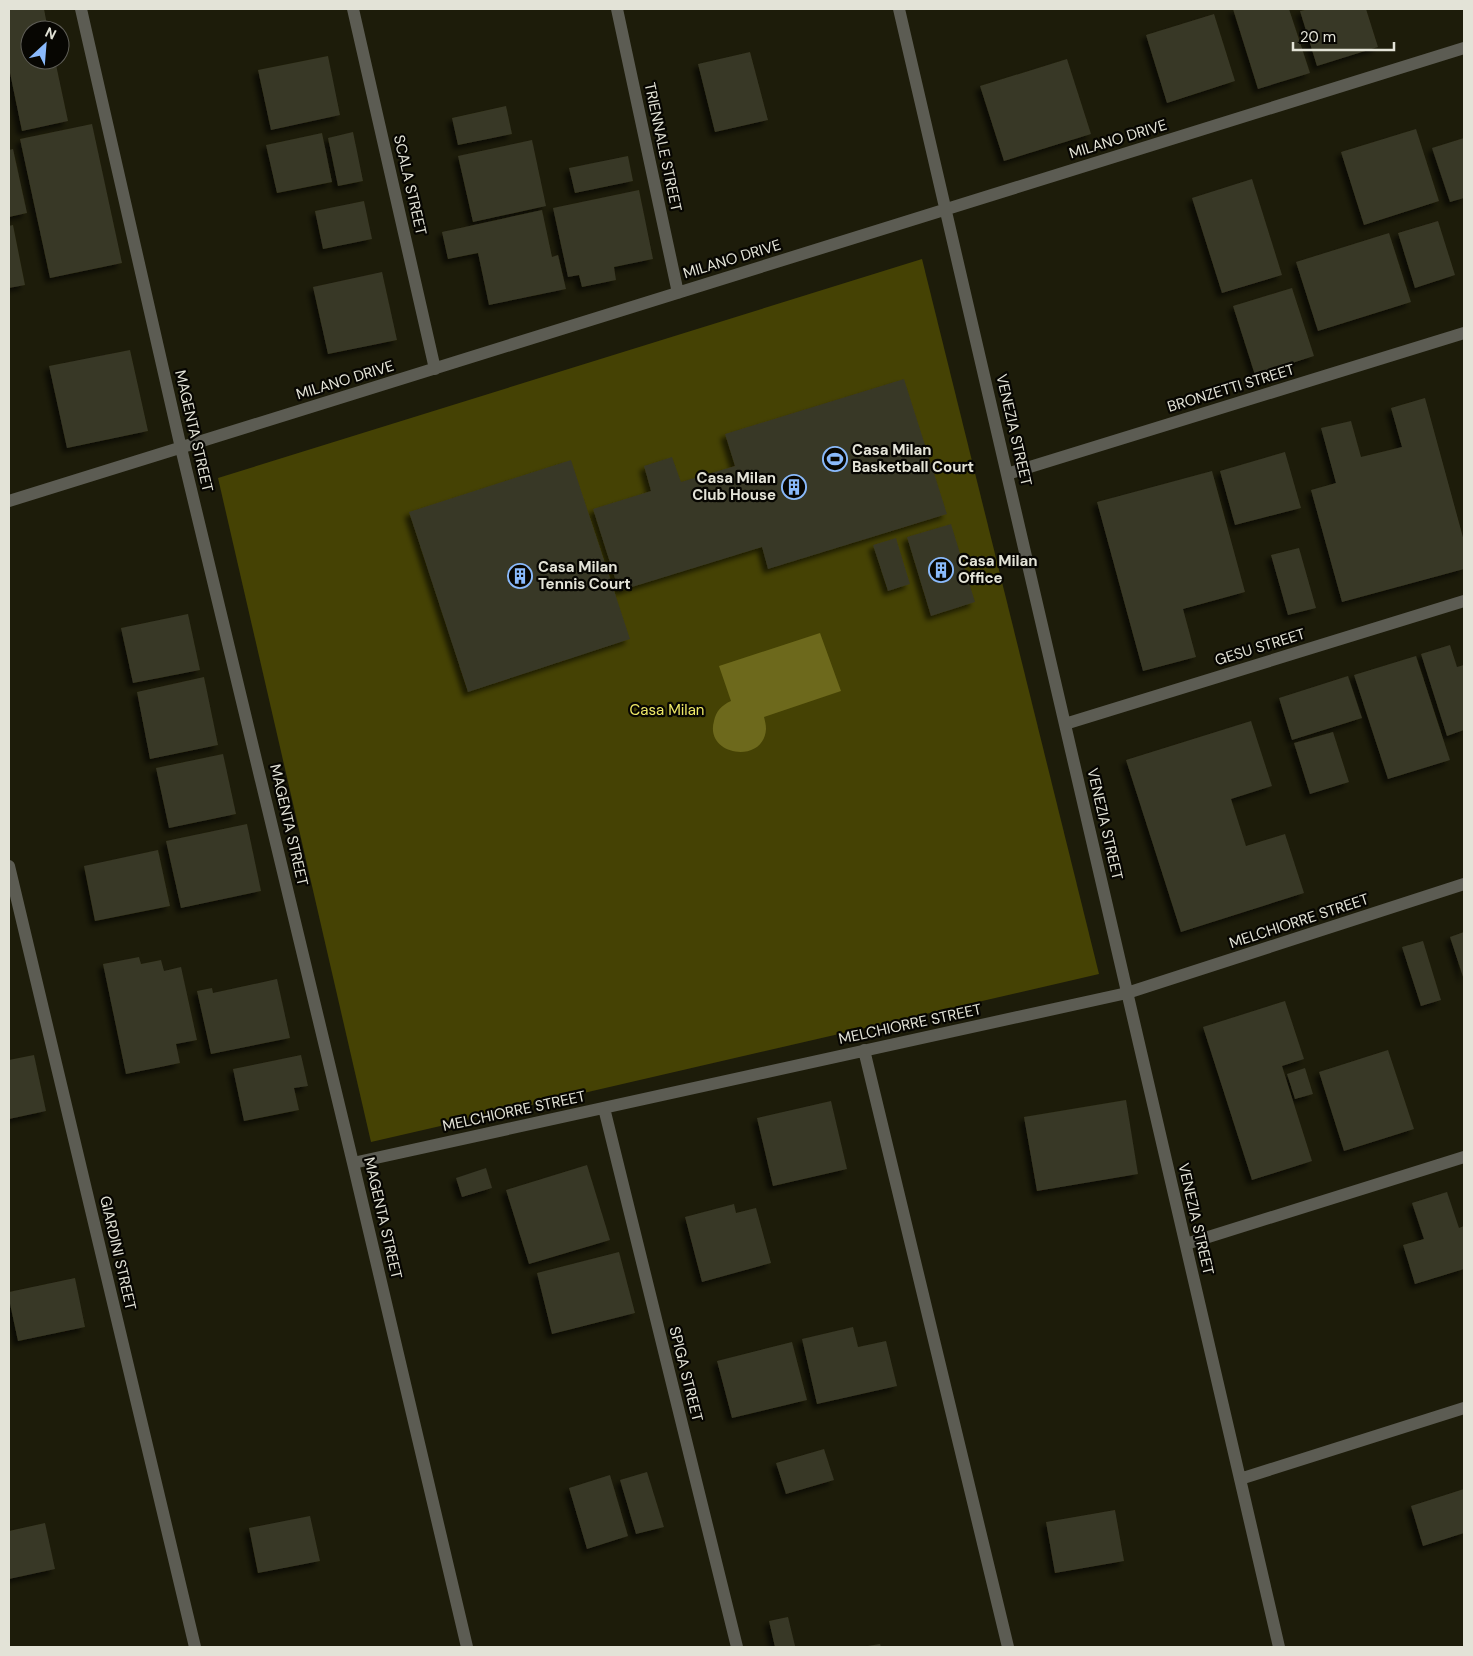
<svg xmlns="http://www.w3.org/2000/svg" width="1473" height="1656" font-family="'DM Sans',sans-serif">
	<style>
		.green { fill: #454204 }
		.water { fill: #6d691c }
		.building { fill: #393825; filter: url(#shadow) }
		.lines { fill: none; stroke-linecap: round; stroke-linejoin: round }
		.minor { stroke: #5c5c53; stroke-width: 12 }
		.labels { text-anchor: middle; stroke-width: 4.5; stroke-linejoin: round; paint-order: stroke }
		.street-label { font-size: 15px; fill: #e3e3d7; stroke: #070602 }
		.poi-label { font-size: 15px; font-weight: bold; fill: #e3e3d7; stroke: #070602; text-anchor: start }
		.park-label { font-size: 15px; fill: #efe967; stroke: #070602 }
	</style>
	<defs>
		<filter id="shadow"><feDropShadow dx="-4.5" dy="4.5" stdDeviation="2.5" flood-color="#0009"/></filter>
	</defs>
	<rect width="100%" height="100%" fill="#1d1c0a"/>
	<!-- green -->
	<path class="green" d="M922,259L1099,974L371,1142L218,478Z"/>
	<!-- water -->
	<path class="water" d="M820,633L841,691L764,717C765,721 766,725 766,729C764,765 704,756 714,721C716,711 722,705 731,701L719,666Z"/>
	<!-- building -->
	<path class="building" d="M9,9H44L48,30H30V60H55L68,121L22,131L9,68Z
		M1233,9H1289L1310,73L1258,89Z
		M1309,9H1366L1378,47L1317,66L1300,11Z
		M1214,14L1235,81L1167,103L1146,35Z
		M750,52L768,120L715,132L698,64Z
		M328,56L340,115L271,130L258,70Z
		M1067,59L1091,134L1004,161L980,86Z
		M506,106L512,134L458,145L452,118Z
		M92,124L122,263L50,278L20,139Z
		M1416,129L1439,201L1364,225L1341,152Z
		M353,132L363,181L338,186L328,138Z
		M322,133L332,182L277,193L266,145Z
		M1464,138V198L1450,202L1432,148Z
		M532,140L546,206L473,222L458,156Z
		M13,149L27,213L9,217V150Z
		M628,156L633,181L575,193L569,168Z
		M1252,179L1282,275L1222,293L1192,198Z
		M639,190L653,259L614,267L616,280L582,287L579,275L568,277L553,208Z
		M364,201L372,239L323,249L315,211Z
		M542,210L552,257L558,255L566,289L489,305L478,253L448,259L442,232Z
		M1438,221L1455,275L1415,288L1398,233Z
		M13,225L25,285L9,288V226Z
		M1389,233L1411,302L1318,331L1296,262Z
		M382,272L397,340L328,354L313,287Z
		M1292,288L1314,356L1255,375L1233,306Z
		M130,350L148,431L67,448L49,366Z
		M904,379L947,514L768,569L762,547L619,591L593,509L651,491L644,466L672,457L681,482L735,466L725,434Z
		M1425,398L1464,541V569L1342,602L1311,490L1336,483L1321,428L1351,421L1361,457L1402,447L1391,408Z
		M1285,452L1301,508L1235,525L1220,471Z
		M571,460L630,639L468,692L409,512Z
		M1212,471L1245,592L1183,609L1196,657L1143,671L1097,502Z
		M951,524L975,602L931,616L907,537Z
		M896,538L910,584L888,591L873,545Z
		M1299,548L1316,608L1288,615L1271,555Z
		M188,614L200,670L133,683L121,628Z
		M1450,645L1457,667L1464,665V730L1447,736L1421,654Z
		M1416,656L1450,760L1388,779L1354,675Z
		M1348,676L1362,718L1292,740L1279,698Z
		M204,677L218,745L150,759L137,692Z
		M1251,721L1272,786L1231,799L1246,846L1285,834L1304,893L1181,932L1126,760Z
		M1333,732L1349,782L1310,794L1294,743Z
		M223,754L236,814L169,828L156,768Z
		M247,824L261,891L181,908L166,841Z
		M158,850L170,906L95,921L84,866Z
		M1464,932V980L1450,937Z
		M1423,941L1441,1000L1421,1006L1402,947Z
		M139,957L141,964L161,960L164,971L181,967L197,1040L176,1044L180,1063L126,1074L103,964Z
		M277,979L290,1038L211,1054L197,991L212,988L213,993Z
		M1285,1001L1304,1059L1282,1066L1312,1161L1252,1180L1203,1027Z
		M1388,1050L1414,1129L1344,1151L1319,1072Z
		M34,1055L46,1111L9,1119V1060Z
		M301,1055L308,1086L294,1088L299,1110L244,1121L233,1069Z
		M1305,1068L1313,1094L1295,1099L1287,1074Z
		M1126,1100L1138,1174L1037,1191L1024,1117Z
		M831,1101L847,1169L773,1186L757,1118Z
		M587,1165L610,1240L529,1264L506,1190Z
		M486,1168L492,1188L462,1197L456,1178Z
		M1447,1192L1459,1228L1464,1226V1269L1415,1284L1403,1245L1424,1239L1412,1203Z
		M734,1204L736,1213L756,1208L771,1263L702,1282L685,1217Z
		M619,1252L635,1313L552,1334L537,1273Z
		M75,1278L85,1327L18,1341L9,1299V1292Z
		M853,1327L858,1347L886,1341L897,1386L817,1404L802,1339Z
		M792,1342L807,1400L732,1418L717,1361Z
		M824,1449L834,1480L786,1494L776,1463Z
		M647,1472L664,1527L636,1534L620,1480Z
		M610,1475L628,1536L587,1549L569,1488Z
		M1464,1489V1533L1423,1546L1411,1506Z
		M1115,1510L1124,1561L1055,1573L1046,1522Z
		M310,1516L320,1561L258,1573L249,1528Z
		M45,1523L55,1569L9,1579V1531Z
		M788,1617L795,1646L775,1647L769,1621Z
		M880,1644L881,1647H868V1646Z"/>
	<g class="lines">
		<!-- minor -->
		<path class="minor" d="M81,9L181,448L353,1163L467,1647
			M353,9L435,369
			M617,9L678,293
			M899,9L1279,1647
			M1007,474L1464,333
			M9,501L1464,48
			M1065,724L1464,601
			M9,866L195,1647
			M864,1050L1008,1647
			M604,1108L737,1647
			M353,1163L1127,993L1464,884
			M1186,1244L1464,1157
			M1240,1479L1464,1408"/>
	</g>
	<!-- icons -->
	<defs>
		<symbol id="stadium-ring" viewBox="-11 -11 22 22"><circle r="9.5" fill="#070602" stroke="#8abafc" stroke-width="1.5"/><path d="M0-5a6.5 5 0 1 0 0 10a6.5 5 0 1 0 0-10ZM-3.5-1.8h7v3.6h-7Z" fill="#8abafc"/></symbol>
		<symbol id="building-ring" viewBox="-11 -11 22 22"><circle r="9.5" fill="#070602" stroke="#8abafc" stroke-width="1.5"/><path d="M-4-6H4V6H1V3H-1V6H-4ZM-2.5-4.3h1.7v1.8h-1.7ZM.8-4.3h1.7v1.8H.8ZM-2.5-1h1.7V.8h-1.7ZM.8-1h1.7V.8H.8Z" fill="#8abafc"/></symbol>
	</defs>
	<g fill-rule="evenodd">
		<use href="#stadium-ring" x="821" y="445" width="28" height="28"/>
		<use href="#building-ring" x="780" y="473" width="28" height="28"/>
		<use href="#building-ring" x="927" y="556" width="28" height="28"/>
		<use href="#building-ring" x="506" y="562" width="28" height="28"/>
	</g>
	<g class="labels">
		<!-- street labels -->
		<g class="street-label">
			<text transform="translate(1118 139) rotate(-17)" y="5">MILANO DRIVE</text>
			<text transform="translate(663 147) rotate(78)" y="5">TRIENNALE STREET</text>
			<text transform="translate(410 185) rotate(77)" y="5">SCALA STREET</text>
			<text transform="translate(732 259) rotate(-17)" y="5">MILANO DRIVE</text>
			<text transform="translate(345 380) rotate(-17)" y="5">MILANO DRIVE</text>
			<text transform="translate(1231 388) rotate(-17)" y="5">BRONZETTI STREET</text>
			<text transform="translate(1014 430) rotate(77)" y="5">VENEZIA STREET</text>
			<text transform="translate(194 431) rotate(77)" y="5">MAGENTA STREET</text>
			<text transform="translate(1260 647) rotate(-17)" y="5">GESU STREET</text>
			<text transform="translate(1105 824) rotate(77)" y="5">VENEZIA STREET</text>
			<text transform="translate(289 825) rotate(77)" y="5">MAGENTA STREET</text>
			<text transform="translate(1299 921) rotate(-18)" y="5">MELCHIORRE STREET</text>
			<text transform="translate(910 1024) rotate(-12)" y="5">MELCHIORRE STREET</text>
			<text transform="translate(514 1111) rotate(-12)" y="5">MELCHIORRE STREET</text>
			<text transform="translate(383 1218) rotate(77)" y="5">MAGENTA STREET</text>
			<text transform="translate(1196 1219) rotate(77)" y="5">VENEZIA STREET</text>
			<text transform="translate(118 1253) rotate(77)" y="5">GIARDINI STREET</text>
			<text transform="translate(686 1374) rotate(76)" y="5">SPIGA STREET</text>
		</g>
		<!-- poi labels -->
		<g class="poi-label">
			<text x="852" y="455">Casa Milan<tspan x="852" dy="17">Basketball Court</tspan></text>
			<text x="776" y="483" text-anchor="end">Casa Milan<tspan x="776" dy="17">Club House</tspan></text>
			<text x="958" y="566">Casa Milan<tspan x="958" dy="17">Office</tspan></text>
			<text x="538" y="572">Casa Milan<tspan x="538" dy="17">Tennis Court</tspan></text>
		</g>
		<!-- park labels -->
		<g class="park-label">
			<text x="667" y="715">Casa Milan</text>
		</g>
	</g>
	<!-- border -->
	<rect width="1473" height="1656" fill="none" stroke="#e3e3d7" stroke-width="20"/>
	<!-- north arrow -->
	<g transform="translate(45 45) rotate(26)"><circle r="24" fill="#070602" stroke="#5f5e57"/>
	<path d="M0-4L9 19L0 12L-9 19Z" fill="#8abafc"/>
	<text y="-8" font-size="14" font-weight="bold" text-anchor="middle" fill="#e3e3d7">N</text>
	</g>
	<!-- scale -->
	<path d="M1293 42v8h101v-8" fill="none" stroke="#e3e3d7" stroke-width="2.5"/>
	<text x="1300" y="42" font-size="15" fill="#e3e3d7" stroke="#070602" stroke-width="4" paint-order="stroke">20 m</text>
</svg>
